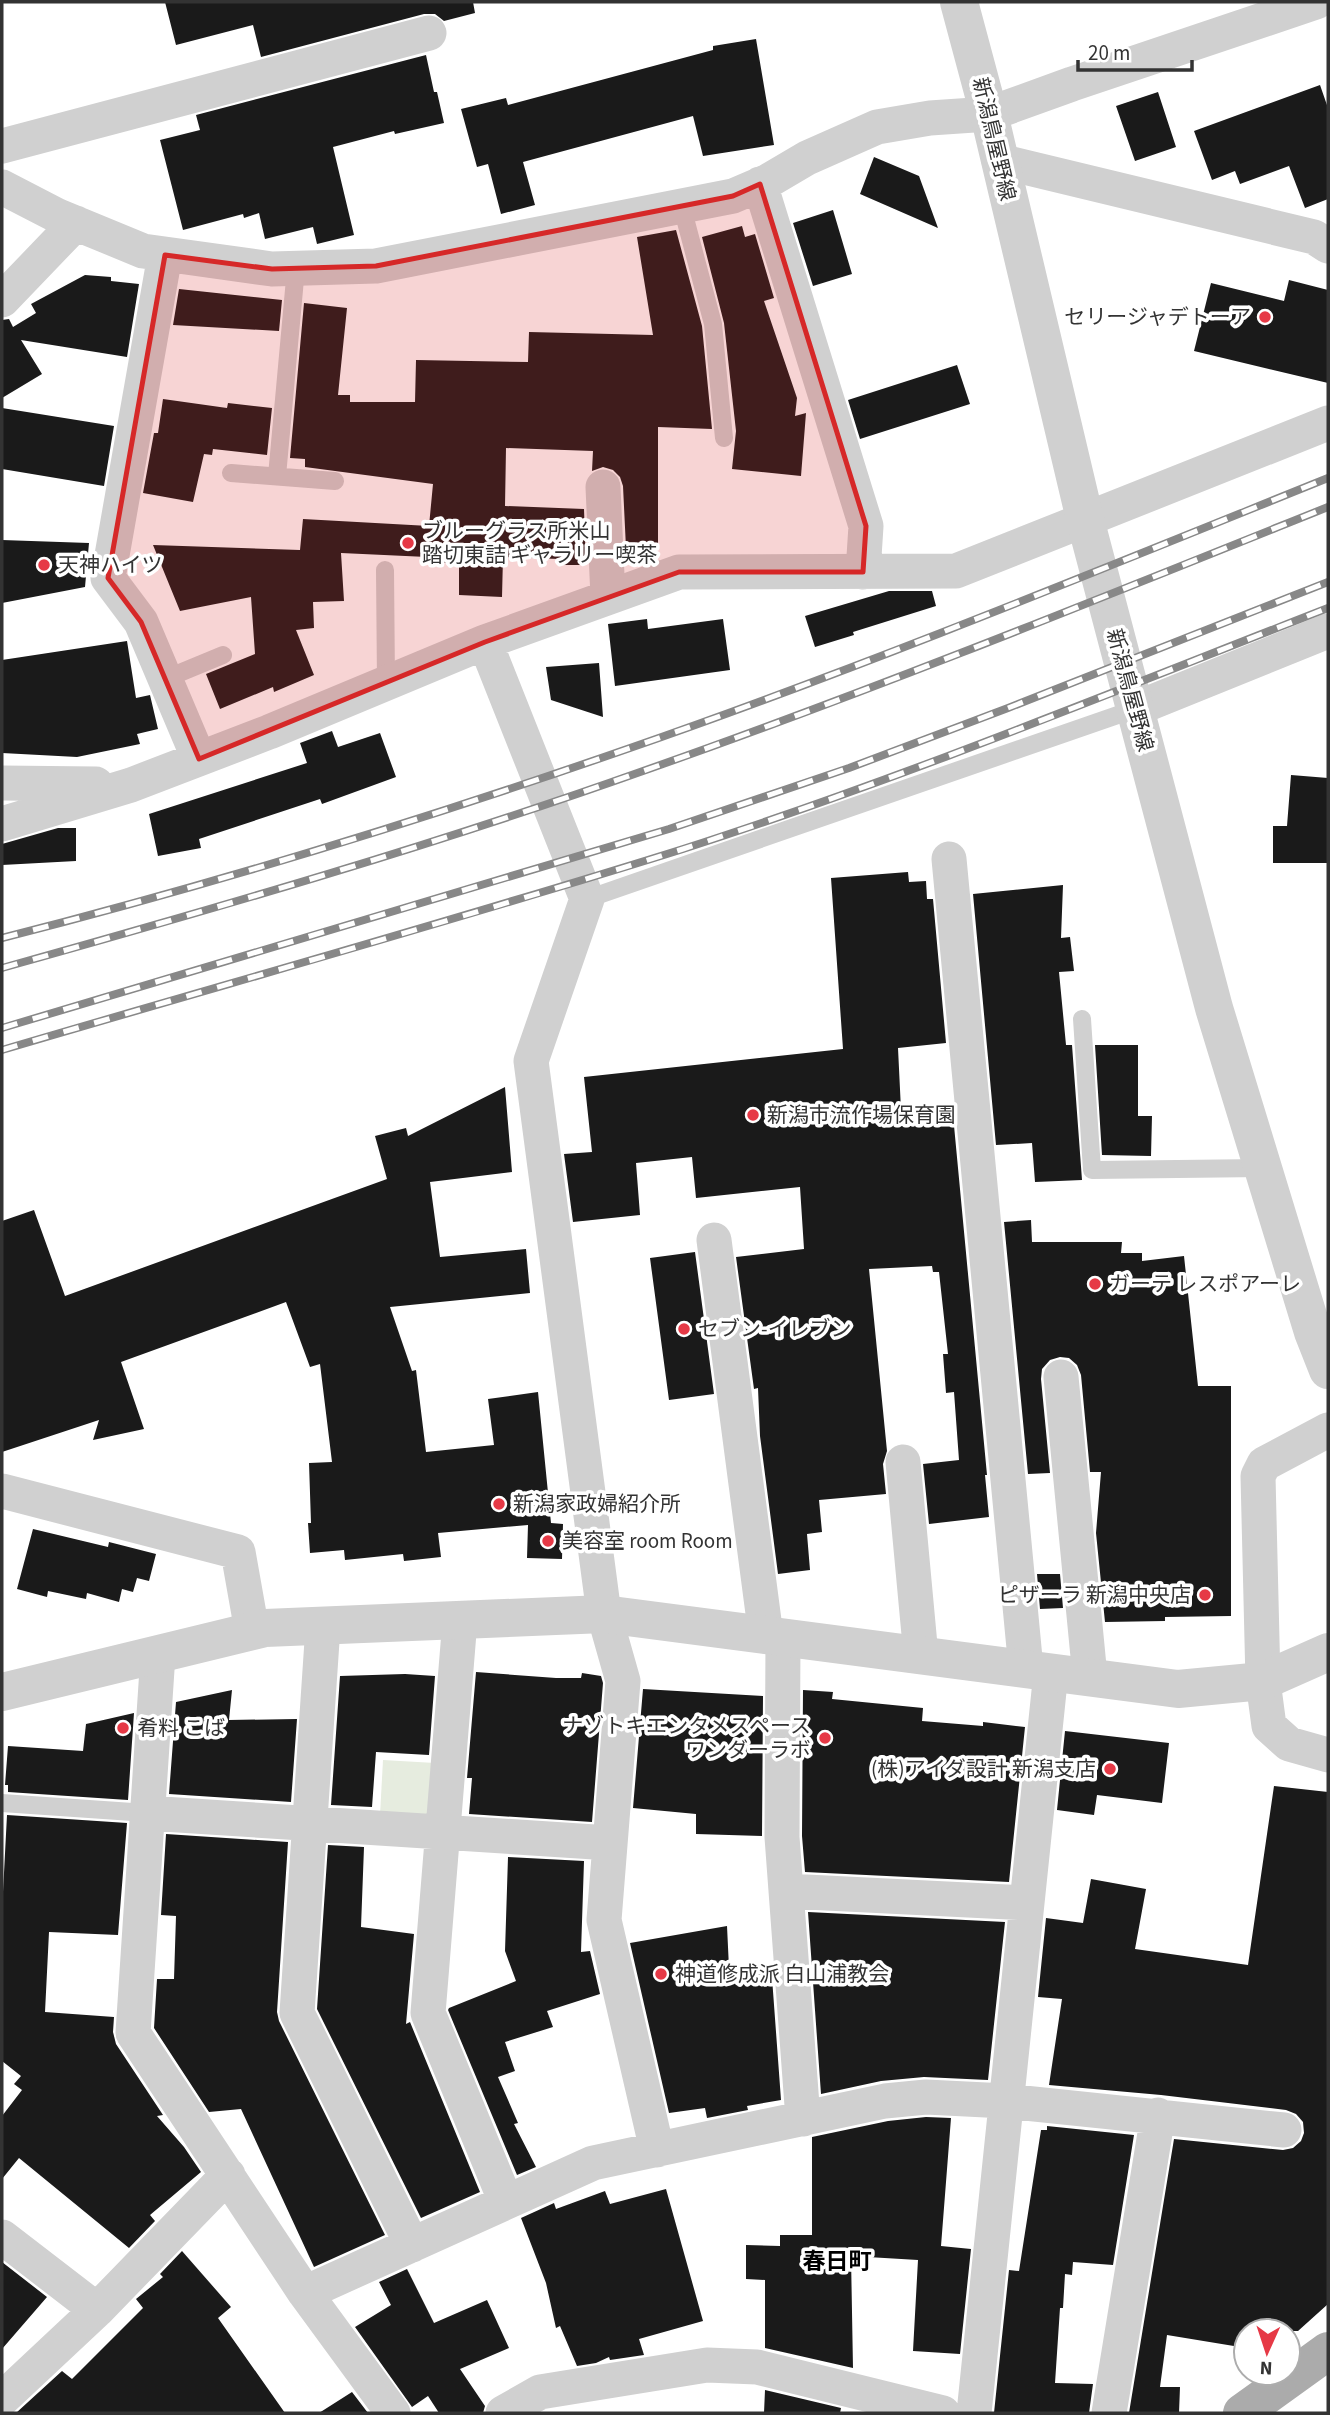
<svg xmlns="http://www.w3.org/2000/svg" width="1330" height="2415" font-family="'Source Sans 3','Noto Sans JP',sans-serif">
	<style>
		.green { fill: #e6ecdf }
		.building { fill: #1a1a1a }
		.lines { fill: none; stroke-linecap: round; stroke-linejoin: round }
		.service { stroke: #d0d0d0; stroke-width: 18 }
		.minor { stroke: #d0d0d0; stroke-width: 35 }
		.tertiary { stroke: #d0d0d0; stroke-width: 38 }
		.primary { stroke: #ababab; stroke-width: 38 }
		.rail-casing { stroke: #888; stroke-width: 8 }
		.rail { stroke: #fff; stroke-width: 5; stroke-dasharray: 16; stroke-linecap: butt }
		.marked { fill: #d62828; fill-opacity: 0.2; stroke: #d62828; stroke-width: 5; stroke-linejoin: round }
		.poi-dot { fill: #e63946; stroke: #fff; stroke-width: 2.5 }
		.labels { text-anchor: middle; stroke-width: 7; stroke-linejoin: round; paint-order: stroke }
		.street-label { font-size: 21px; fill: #333; stroke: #fff }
		.poi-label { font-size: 21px; fill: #333; stroke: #fff; text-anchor: start }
		.neighbourhood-label { font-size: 23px; font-weight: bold; fill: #000; stroke: #fff }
	</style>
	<rect width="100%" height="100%" fill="#fff"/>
	<!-- green -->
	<path class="green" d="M383,1760L435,1763L431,1818L380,1815Z"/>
	<!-- building -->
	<path class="building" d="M165,2H473L475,13L444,21L435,14H424L261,57L253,25L176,45Z
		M756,39L774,145L703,156L693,116L523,162L535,205L501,214L488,164L477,167L461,109L506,98L508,105L713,50V46Z
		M426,55L434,92H437L444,123L395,134L394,131L333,147L354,235L317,244L313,227L265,239L259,213L244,218L243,214L183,230L160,140L200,130L196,115Z
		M1320,85L1328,108V199L1305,208L1289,166L1240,184L1235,171L1212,180L1194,131Z
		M1158,92L1176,147L1135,161L1116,106Z
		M874,157L919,176L938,228L860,194Z
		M833,210L852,274L813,286L793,223Z
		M742,226L745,237L755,234L774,298L764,301L797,398L795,416L806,413L801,476L732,469L736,431L724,323L702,237Z
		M676,230L702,326L712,429L658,427V548H626L623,486L620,477L613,470L603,467L592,471L593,451L506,448L505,506L584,509L586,565H560V559L503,557L502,597L459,595V563L427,562V557L341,553L344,601L313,602L314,628L296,630L314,675L274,692L273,687L220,709L206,674L255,654L251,597L180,611L153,545L300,550L303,519L429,526L433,484L305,467V459L290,458L304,303L347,308L338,395H350V402H415L416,360L528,362L529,332L653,335L637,237Z
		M85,275L111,277V281L139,284L127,357L21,340L42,374L2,398V320L9,319L13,327L36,313L31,304Z
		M1289,280L1328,290V383L1194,351L1211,283L1284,301Z
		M179,289L282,300L279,331L173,325Z
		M957,365L970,404L860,439L848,400Z
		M163,399L227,408L228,403L272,408L267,455L213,449L212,455L204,454L193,502L143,493L154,433H158Z
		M2,408L114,426L104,486L2,469Z
		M2,540L89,543L85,587L2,603Z
		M889,591H932L936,606L853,632L854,635L815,647L805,616Z
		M647,619L648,629L723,619L730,670L615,686L608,624Z
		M127,641L136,698L150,695L158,729L137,734L140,744L77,757L2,753V660Z
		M599,663L603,717L551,700L546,667Z
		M332,731L338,747L380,733L396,777L322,804L320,799L199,839L201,848L158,856L149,814L307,763L300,743Z
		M1291,775L1328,778V863H1273V826H1287Z
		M58,828H76V861L2,865V844Z
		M908,872L909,882L926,881L927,899H933L946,1043L898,1048L901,1110L917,1108L918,1118L953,1115L987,1475H985L989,1517L929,1524L923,1464L959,1460L954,1392L946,1393L943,1354H948L939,1272H933L932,1266L869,1269L887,1451L883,1464L886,1494L819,1500L822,1532L807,1534L810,1570L778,1574L760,1436L758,1388L754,1389L736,1257L804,1249L800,1187L696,1198L692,1157L636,1163L640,1215L573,1222L564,1154L592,1152L584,1077L843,1049L831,878Z
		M1063,885L1061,938L1070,937L1074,971L1059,972L1066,1045H1072L1082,1180L1035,1182L1032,1143L996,1145L973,894Z
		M1095,1045H1138V1116H1152L1151,1156L1102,1155Z
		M505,1087L512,1172L430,1182L440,1257L526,1249L530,1293L390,1307L412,1371L416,1370L426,1452L494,1445L488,1399L538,1392L551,1523L563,1524L562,1559L527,1558L528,1525L438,1533L441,1557L404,1561L403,1554L345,1560L344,1550L310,1553L308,1523H311L309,1463L332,1462L320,1364L310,1367L286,1302L121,1362L144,1429L93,1440L99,1420L2,1452V1221L34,1210L65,1296L387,1179L375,1136L406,1128L408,1136Z
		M1031,1220L1032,1242H1122L1121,1253H1142V1261L1184,1256L1198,1386H1231V1616L1165,1617V1621L1105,1622L1096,1533L1101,1472H1090L1081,1375L1077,1365L1069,1358L1060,1357L1050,1360L1042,1369L1041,1379L1050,1473L1028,1474L1004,1222Z
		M695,1252L714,1394L669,1400L650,1258Z
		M33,1529L108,1547L109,1542L156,1554L149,1581L137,1578L133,1592L122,1589L119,1602L87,1593L86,1599L48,1591L47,1597L17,1589Z
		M1037,1574H1060L1063,1608L1040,1609Z
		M476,1672L556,1678H581L582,1673L601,1676L603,1683L592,1822L469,1814L472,1778H467Z
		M405,1674L435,1676L429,1755L376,1752L372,1807L331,1805L340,1676Z
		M643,1689L763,1696L762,1836L696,1834V1814L633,1808Z
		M232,1690L229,1720L297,1719L291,1802L169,1794L176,1702Z
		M803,1690L833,1692L832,1699L923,1708L922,1721L983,1726V1722L1025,1727L1009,1882L805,1872L802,1836Z
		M134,1713L128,1800L8,1792V1785H5L8,1746L83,1751L86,1724Z
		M1065,1731L1169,1743L1162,1803L1097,1795L1094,1815L1057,1810Z
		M1274,1786L1328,1792V2304L1298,2331H1246V2348L1167,2335L1160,2387H1180L1179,2413H1129L1174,2139L1283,2150L1293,2148L1301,2141L1304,2133L1303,2122L1296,2114L1286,2110L1161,2095L1049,2085L1062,1999L1038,1997L1046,1918L1083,1923L1091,1879L1146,1889L1135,1949L1248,1965Z
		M7,1815L127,1823L118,1935L49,1932L45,2012L114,2017L113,2032L116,2044L163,2115L157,2116L184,2147L201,2172L150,2215L155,2221L129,2248L19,2158L2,2179V2116L22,2090L14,2084L21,2076L2,2061V1911Z
		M166,1834L288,1842L277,2012L279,2021L385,2235L314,2267L241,2109L209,2112L154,2028L157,1979H174L176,1916L161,1915Z
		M328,1845L364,1847L361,1927L414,1934L406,2024L410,2022L480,2192L421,2218L317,2009Z
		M508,1857L584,1861L581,1952L590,1951L600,1994L547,2011L553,2027L505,2042L515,2071L498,2077L518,2123L514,2124L536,2167L517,2175L448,2010L449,2008L516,1981L505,1951Z
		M808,1912L1005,1922L988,2080L924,2077L881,2081L821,2094Z
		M727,1926L729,1968L771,1964L781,2100L747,2106L748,2110L707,2118L705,2108L669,2113L630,1943Z
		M926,2117L951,2118L941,2246L971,2249L960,2354L913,2351L918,2260L851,2256L853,2368L765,2348V2280L746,2279V2245L780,2246V2235H812V2137L888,2121Z
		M1047,2126L1134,2135L1113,2265L1073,2262L1072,2275L1065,2274L1063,2308H1060L1055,2383L1093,2384L1089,2413H994L1009,2270L1019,2271L1041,2130H1047Z
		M666,2189L703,2321L639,2339L644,2355L610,2360L609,2357L596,2363L577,2366L560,2326L556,2328L546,2283L521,2218L554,2203L556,2209L605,2191L610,2204Z
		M182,2251L231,2307L218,2318L285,2413H16L62,2371L72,2379L143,2308L136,2299L163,2277L160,2274Z
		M2,2262L47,2297L2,2349Z
		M407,2269L434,2323L487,2300L509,2348L460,2369L485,2406L483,2413H439L428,2396L412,2407L355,2327L391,2305L379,2282Z
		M765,2390L841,2408L840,2413H764Z
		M352,2392L368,2413H319Z"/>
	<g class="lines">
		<!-- service -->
		<path class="service" d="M682,207L713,324L724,438
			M231,473L335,481
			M277,476L296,268
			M385,570L386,683
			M165,679L223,655
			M587,899L1135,709
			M1082,1019L1092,1170L1263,1168
			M2,1803L147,1813"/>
		<!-- minor -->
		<path class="minor" d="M2,146L429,33
			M999,161L1314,237L1328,246
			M760,184L866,526L863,572
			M2,187L58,216L143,251L272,269L376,266L733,196L768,181L807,158L877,127L930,118L989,114L1072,84L1316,2
			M165,255L108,578L141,622L199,759
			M2,300L76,223
			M603,487L608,597
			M485,642L587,899L531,1061L604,1614L623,1681L604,1920L657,2150
			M1135,709L1328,631
			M2,783L96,784
			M2,824L131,785L269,732L485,642L679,572L956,571L1328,423
			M949,859L1026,1669
			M714,1240L766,1636
			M1061,1377L1090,1677
			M1328,1430L1264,1464L1258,1476L1263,1681L1269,1726L1289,1744L1328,1755
			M903,1462L921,1656
			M2,1491L238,1552L252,1631
			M460,1620L428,2013L506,2202
			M323,1626L297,2013L412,2245
			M783,1638L782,1837L803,2119
			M158,1654L133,2033L305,2293L393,2413
			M147,1813L610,1843
			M786,1891L1027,1903
			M2,2237L97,2310
			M305,2293L593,2163L885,2101L926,2097L1006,2101L1284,2130
			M2,2399L97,2310L228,2175
			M503,2413L540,2392L707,2365L757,2367L943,2413
			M974,2413L1051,1672
			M1109,2413L1158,2115"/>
		<!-- tertiary -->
		<path class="tertiary" d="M959,2L989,114L1085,519L1214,1008L1313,1332L1328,1370
			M2,1692L265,1628L604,1614L1178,1689L1263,1681L1328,1652"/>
		<!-- primary -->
		<path class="primary" d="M1242,2413L1328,2351"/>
		<defs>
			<path id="rail" d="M2,938C214,884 423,820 630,748C866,666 1097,571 1328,478
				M2,968C217,908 432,846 643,771C874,690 1101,598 1328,507
				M2,1028L669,829L849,768L1008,708L1328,582
				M2,1050C229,983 457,920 683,849C901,779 1115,691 1328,608"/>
		</defs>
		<!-- rail casing -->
		<use href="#rail" class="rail-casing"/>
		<!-- rail -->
		<use href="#rail" class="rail"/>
	</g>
	<!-- marked area -->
	<path class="marked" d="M760,184L866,526L863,572H679L485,642L199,759L141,622L108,578L165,255L272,269L376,266L733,196Z"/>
	<!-- markers -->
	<g class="poi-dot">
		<circle cx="1265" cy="317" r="7"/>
		<circle cx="408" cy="543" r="7"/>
		<circle cx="44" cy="565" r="7"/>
		<circle cx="753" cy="1115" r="7"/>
		<circle cx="1095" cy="1284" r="7"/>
		<circle cx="684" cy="1329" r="7"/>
		<circle cx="499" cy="1504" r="7"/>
		<circle cx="548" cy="1541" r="7"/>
		<circle cx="1205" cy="1595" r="7"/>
		<circle cx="123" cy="1728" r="7"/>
		<circle cx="825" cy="1738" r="7"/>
		<circle cx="1110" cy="1769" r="7"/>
		<circle cx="661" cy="1974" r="7"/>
	</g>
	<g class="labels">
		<!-- street labels -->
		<g class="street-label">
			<text transform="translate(994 139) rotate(77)" y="7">新潟鳥屋野線</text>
			<text transform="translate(1130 690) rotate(75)" y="7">新潟鳥屋野線</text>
		</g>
		<!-- poi labels -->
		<g class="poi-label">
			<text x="1251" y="324" text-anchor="end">セリージャデトーア</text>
			<text x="422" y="538">ブルーグラス所米山<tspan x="422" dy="24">踏切東詰 ギャラリー喫茶</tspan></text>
			<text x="58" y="572">天神ハイツ</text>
			<text x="767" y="1122">新潟市流作場保育園</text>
			<text x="1109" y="1291">ガーテ レスポアーレ</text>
			<text x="698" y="1336">セブン-イレブン</text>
			<text x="513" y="1511">新潟家政婦紹介所</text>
			<text x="562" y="1548">美容室 room Room</text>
			<text x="1191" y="1602" text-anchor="end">ピザーラ 新潟中央店</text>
			<text x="811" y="1733" text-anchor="end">ナゾトキエンタメスペース<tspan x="811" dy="24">ワンダーラボ</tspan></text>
			<text x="137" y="1735">肴料 こば</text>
			<text x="1096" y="1776" text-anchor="end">(株)アイダ設計 新潟支店</text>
			<text x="675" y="1981">神道修成派 白山浦教会</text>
		</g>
		<!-- neighbourhood labels -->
		<g class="neighbourhood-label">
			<text x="837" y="2269">春日町</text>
		</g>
	</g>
	<!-- border -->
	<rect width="1330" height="2415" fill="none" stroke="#333333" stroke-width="7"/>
	<!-- north arrow -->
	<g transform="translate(1267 2352) rotate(183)"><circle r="33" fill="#ffffff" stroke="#adadad" stroke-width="2"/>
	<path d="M0-5L12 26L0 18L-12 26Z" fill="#e63946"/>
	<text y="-10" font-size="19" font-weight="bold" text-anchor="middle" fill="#333333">N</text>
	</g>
	<!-- scale -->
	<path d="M1078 60v10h114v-10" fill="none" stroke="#333333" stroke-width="3.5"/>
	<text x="1088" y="60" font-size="21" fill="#333333" stroke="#ffffff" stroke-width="5" paint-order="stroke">20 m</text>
</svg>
